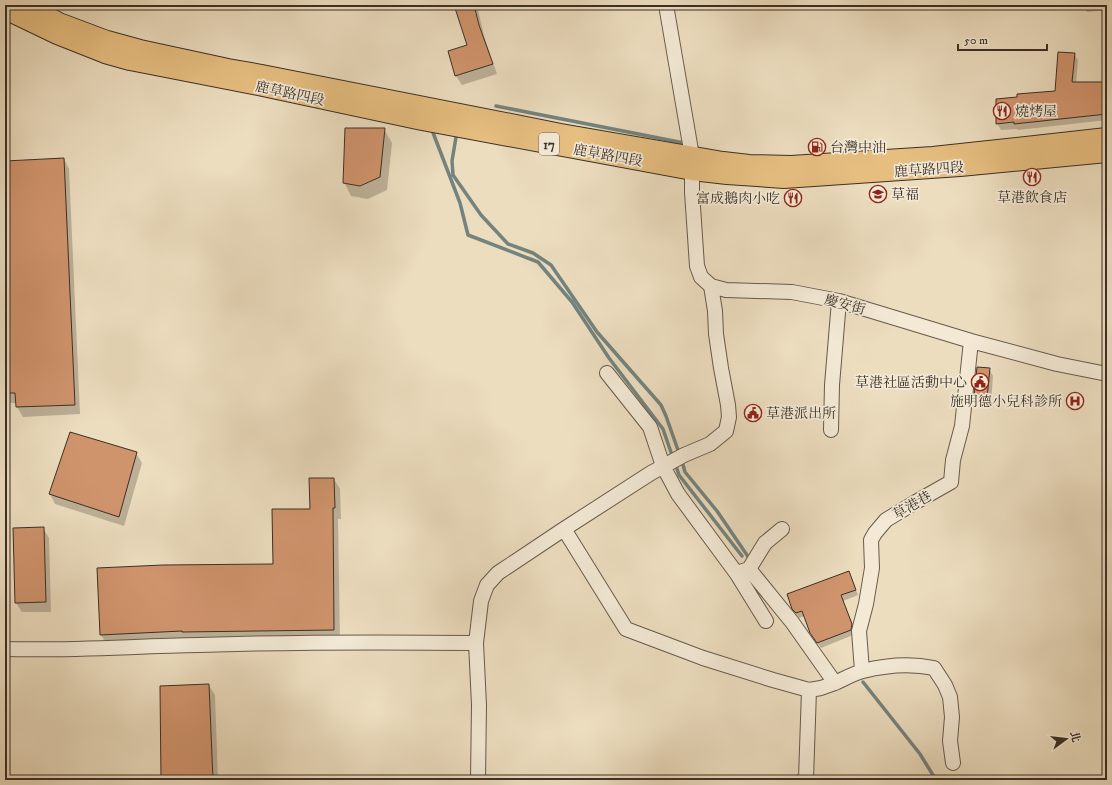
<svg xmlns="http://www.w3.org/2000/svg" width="1112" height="785" font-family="'IM FELL DW Pica','Noto Serif TC',serif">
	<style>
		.shadow { fill: #0003 }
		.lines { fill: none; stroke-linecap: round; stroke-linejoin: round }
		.stream { stroke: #74837e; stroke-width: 3.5 }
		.building { fill: #d0946d; stroke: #3b2f27 }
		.minor-casing { stroke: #675a4d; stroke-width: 16 }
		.major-casing { stroke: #3b2f27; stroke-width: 20 }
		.minor { stroke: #f3e9d5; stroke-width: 14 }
		.major { stroke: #e6be80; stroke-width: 18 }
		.labels { text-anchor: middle; stroke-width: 3.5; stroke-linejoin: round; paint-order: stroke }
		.shield { fill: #f3e9d5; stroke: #72675b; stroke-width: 1 }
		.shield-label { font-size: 13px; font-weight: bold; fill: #3b2f27 }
		.street-label { font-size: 14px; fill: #3b2f27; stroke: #f3e9d5 }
		.poi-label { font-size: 14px; fill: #3b2f27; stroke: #f3e9d5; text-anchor: start }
	</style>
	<rect width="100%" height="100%" fill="#ecddbf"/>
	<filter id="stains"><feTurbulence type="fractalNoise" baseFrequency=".005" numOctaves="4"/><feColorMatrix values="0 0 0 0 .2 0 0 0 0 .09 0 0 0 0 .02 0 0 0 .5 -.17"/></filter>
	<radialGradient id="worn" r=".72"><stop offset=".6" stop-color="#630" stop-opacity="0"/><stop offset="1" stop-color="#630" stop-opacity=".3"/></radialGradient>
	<!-- shadow -->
	<path class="shadow" d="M455,5H477L484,36L497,74L462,85L456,76L450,51L469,46Z
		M1083,5H1107V10L1087,12Z
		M1074,54L1078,60L1076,83H1107V120L1018,130L1017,129L1001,130L997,123L1018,98L1055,92Z
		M5,103L7,108L10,162L64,159L69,169L80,414L23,417L17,407V403H5Z
		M384,129L392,143L387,190L368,199L351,196L344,182Z
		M978,368L989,369L993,376L991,404L978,403L975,396Z
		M136,453L142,463L124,526L55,504L50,494Z
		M334,479L340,489L341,519H338L340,641L107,645L101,635L274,565L311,510Z
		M43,528L49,538L51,612H22L16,603Z
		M849,572L858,595L843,601L855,630L853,635L821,648L814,638L805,616L799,618L793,609Z
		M209,686L215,695L218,780H162Z"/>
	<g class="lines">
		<!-- stream -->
		<path class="stream" d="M496,106L684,143V141
			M432,130L460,203L468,235L538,262L572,302L609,358L663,429L673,458
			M456,137L452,161L453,175L481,215L508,244L533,253L551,265L597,332L661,405L666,416L679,453
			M682,461L685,472L717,511L751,561
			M675,463L679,475L742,556
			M863,682L920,754L936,780"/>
	</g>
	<!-- building -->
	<path class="building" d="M454,5H474L479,25L493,64L455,76L448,51L467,45Z
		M1058,52L1075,53L1072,82H1107V114L1014,124V122L996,124V99L1017,97V94L1055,91Z
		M345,128H385L380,177L360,186L343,183Z
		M64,158L75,405L16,407L15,393H5V161Z
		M977,367L990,368L987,398L974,396Z
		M70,432L137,452L119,517L49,494Z
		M309,478H334L335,508H333L334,630L182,632V631L100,635L97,568L163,565L273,564L272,509H310Z
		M44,527L46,602L15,603L13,528Z
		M849,571L856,590L841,595L852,624L851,630L817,643L810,633L802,611L796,613L792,609L787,594Z
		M209,684L213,780H161L160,686Z"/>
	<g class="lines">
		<defs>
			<path id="minor" d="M666,5L692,156V192L697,266L701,277L711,286L726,290L792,292L839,301L971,341L1057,364L1107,374
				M607,373L650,427L663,466L678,494L737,574L766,621
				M831,430L832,385L839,301
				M564,529L626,629L703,658L773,680L809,690L821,688L835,683
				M749,569L792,622L835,683C844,679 854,673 863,671C887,665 910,663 934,668L945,685L950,697L952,717L950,741L953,763
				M740,572L749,569L765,543L782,529
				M5,649C70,651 135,646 199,645C291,642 384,642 476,643
				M862,671L859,631L866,604L872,568L871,540L875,533L886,520L914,503L951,482L953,460L962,426L971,341
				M478,780L479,705L476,643L481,601L487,585L498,573L564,529L651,473L684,455L710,444L726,431L729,417L728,405L721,368L716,334L715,311L711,286
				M803,780L806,779L809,690"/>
			<path id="major" d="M28,5L59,22L107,40L140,49L228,68L262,74L561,133L723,161L749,164L791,165L933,156L1107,137
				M5,10L57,35L105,54L130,61L258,86L422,121L692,171L727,175L784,179L960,167L1107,153"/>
		</defs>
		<!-- minor casing -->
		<use href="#minor" class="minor-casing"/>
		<!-- major casing -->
		<use href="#major" class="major-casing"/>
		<!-- minor -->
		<use href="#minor" class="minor"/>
		<!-- major -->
		<use href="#major" class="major"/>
	</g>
	<!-- icons -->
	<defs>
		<symbol id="restaurant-ring" viewBox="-11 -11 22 22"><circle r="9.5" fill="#f3e9d5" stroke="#8f2418" stroke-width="1.5"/><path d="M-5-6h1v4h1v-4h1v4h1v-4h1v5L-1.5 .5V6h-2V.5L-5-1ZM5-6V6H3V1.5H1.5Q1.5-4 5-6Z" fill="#8f2418"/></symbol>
		<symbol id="fuel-ring" viewBox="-11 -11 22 22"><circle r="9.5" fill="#f3e9d5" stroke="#8f2418" stroke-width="1.5"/><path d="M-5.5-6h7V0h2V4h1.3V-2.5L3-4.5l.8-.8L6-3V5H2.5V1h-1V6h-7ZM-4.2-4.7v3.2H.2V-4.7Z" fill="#8f2418"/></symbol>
		<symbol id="school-ring" viewBox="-11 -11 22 22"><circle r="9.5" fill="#f3e9d5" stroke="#8f2418" stroke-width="1.5"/><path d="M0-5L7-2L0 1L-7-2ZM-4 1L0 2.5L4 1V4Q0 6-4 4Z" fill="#8f2418"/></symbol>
		<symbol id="civic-ring" viewBox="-11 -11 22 22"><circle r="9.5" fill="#f3e9d5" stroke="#8f2418" stroke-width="1.5"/><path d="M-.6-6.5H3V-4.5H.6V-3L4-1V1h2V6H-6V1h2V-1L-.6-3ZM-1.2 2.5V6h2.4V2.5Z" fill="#8f2418"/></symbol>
		<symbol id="hospital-ring" viewBox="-11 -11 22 22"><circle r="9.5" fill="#f3e9d5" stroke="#8f2418" stroke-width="1.5"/><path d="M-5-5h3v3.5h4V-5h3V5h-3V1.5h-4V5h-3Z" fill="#8f2418"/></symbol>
	</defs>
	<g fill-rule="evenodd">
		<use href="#restaurant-ring" x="992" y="101" width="20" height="20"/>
		<use href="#fuel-ring" x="807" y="137" width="20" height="20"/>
		<use href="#restaurant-ring" x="1022" y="167" width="20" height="20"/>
		<use href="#school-ring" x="868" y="184" width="20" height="20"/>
		<use href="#restaurant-ring" x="783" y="188" width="20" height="20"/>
		<use href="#civic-ring" x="970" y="372" width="20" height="20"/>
		<use href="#hospital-ring" x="1065" y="391" width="20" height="20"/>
		<use href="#civic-ring" x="743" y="403" width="20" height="20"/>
	</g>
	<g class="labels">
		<!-- shield labels -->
		<rect class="shield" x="539" y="133" width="20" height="22" rx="3"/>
		<g class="shield-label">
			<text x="549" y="149">17</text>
		</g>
		<!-- street labels -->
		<g class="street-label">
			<text transform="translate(290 93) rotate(12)" y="5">鹿草路四段</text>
			<text transform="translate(608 155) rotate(10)" y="5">鹿草路四段</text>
			<text transform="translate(929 169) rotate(-4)" y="5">鹿草路四段</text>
			<text transform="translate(845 304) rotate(15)" y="5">慶安街</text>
			<text transform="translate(912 505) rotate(-30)" y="5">草港巷</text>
		</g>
		<!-- poi labels -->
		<g class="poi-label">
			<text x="1015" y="116">燒烤屋</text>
			<text x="830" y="152">台灣中油</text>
			<text x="891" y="199">草福</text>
			<text x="1032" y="202" text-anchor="middle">草港飲食店</text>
			<text x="780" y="203" text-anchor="end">富成鵝肉小吃</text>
			<text x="967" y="387" text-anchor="end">草港社區活動中心</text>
			<text x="1062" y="406" text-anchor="end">施明德小兒科診所</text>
			<text x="766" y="418">草港派出所</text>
		</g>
	</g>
	<!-- margin -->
	<rect width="1112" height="785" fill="none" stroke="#ecddbf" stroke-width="20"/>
	<rect x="6" y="6" width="1100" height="773" fill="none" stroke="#3b2f27" stroke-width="2"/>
	<rect x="10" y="10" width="1092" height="765" fill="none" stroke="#3b2f27"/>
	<!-- north arrow -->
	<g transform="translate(1066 739) rotate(75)" stroke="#f3e9d5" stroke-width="3" paint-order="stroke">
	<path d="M0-3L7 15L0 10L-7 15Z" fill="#3b2f27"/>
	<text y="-6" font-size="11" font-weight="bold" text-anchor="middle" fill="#3b2f27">北</text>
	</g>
	<!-- scale -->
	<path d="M958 44v6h89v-6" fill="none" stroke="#3b2f27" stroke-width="2"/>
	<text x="964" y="44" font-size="12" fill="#3b2f27" stroke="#f3e9d5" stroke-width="3" paint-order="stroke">50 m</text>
	<rect width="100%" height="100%" filter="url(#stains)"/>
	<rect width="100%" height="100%" fill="url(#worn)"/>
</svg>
